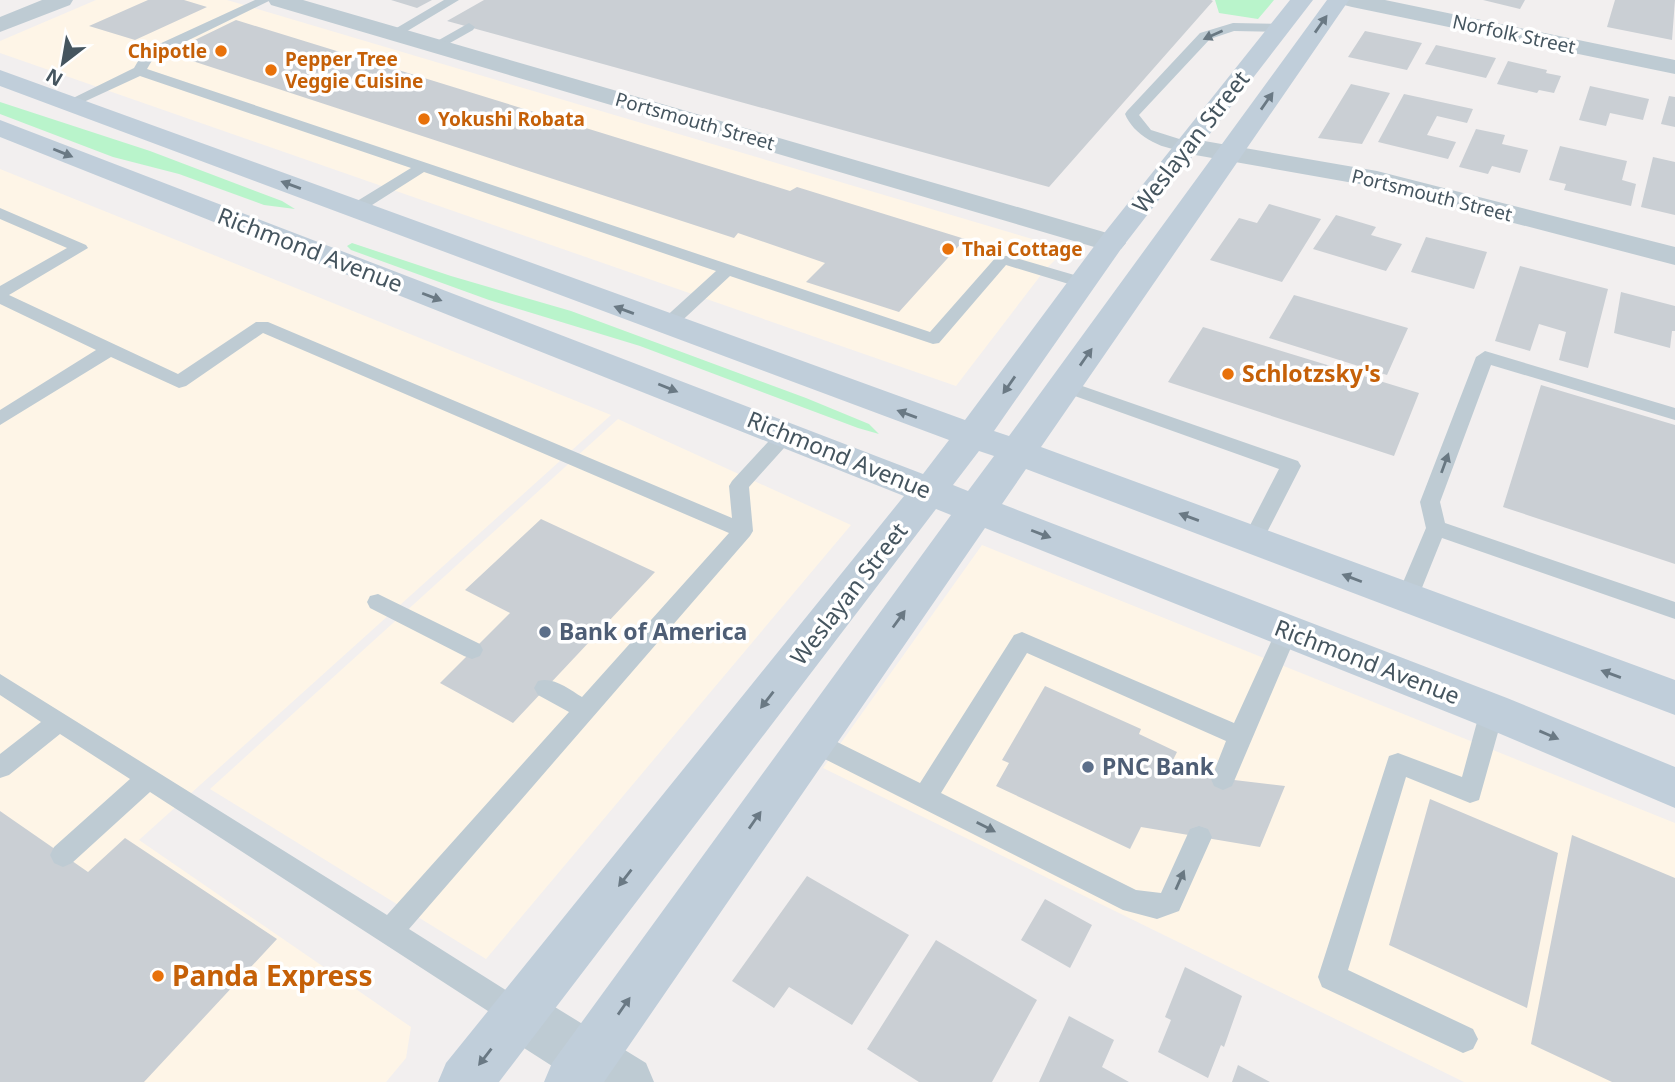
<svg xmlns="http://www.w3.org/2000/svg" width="1675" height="1082" font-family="'Noto Sans',sans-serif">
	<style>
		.commercial { fill: #fef5e7 }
		.green { fill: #b9f4cb }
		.building { fill: #cacfd4 }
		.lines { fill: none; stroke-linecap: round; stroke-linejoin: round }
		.service { fill: #becbd3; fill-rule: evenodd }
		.minor { fill: #becbd3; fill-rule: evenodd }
		.secondary { fill: #c0ceda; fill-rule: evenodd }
		.oneway { fill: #6a7984 }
		.oneway2 { fill: #697882 }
		.food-dot { fill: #e8710a; stroke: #fff; stroke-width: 2.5 }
		.service-dot { fill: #5c6f8a; stroke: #fff; stroke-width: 2.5 }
		.labels { text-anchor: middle; stroke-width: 7; stroke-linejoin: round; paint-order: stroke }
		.far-street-label { font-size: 19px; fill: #45555f; stroke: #fff }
		.far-food-label { font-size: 19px; font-weight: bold; fill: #c56008; stroke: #fff; text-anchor: start }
		.street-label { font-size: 23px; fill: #45555f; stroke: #fff }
		.food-label { font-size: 23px; font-weight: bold; fill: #c56008; stroke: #fff; text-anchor: start }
		.service-label { font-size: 23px; font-weight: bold; fill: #4e5e75; stroke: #fff; text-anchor: start }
		.near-food-label { font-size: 28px; font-weight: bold; fill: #c56008; stroke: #fff; text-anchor: start }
	</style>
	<rect width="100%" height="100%" fill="#f2efef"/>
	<!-- commercial -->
	<path class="commercial" d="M96,0H227L1066,249L1044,271L956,386L0,53V41Z
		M0,169L611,415L139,840L411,1027L406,1058L386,1082H0Z
		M618,419L851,525L486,959L210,789Z
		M982,545L1675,823V1082H1464L823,768Z"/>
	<!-- green -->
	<path class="green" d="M1215,0H1274L1258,19L1219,13Z
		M0,102L150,151L282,201L295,209L264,205L179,174L113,157L0,114Z
		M352,243L451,276L571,311L806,398L869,424L879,434L858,428L640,346L489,300L351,250L347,246Z"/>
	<!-- building -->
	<path class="building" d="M148,0H184L207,7L135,40L89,26Z
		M391,0H432L417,8Z
		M484,0H1211L1213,1L1049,187L447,21Z
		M1483,0H1525L1520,9Z
		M1615,0H1675L1672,40L1607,27Z
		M236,20L790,191L797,187L965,239L899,312L806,282L825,263L738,233L734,238L168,53Z
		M1365,31L1422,43L1407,70L1348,57Z
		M1436,45L1496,58L1486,78L1425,64Z
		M1508,61L1547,70L1546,73L1561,76L1554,93L1539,90L1537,93L1497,84Z
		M1351,84L1390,93L1362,144L1318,138Z
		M1590,86L1649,99L1643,120L1610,113L1606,126L1579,120Z
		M1404,94L1473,109L1467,123L1437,116L1427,135L1456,142L1448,159L1378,142Z
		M1669,96L1675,97V127L1661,124Z
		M1476,129L1505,135L1502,144L1528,150L1520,173L1492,166L1488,174L1459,167Z
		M1560,146L1627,161L1622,180L1636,184L1631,206L1564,190L1566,184L1549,180Z
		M1653,157L1675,162V215L1641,207Z
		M1269,204L1321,219L1282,282L1210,260L1239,218L1257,223Z
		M1336,215L1376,227L1371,235L1402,244L1386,271L1313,249Z
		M1426,237L1487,252L1474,289L1411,272Z
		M1520,266L1608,289L1588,368L1559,360L1566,332L1539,324L1530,351L1495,341Z
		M1621,292L1675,306V331H1672L1670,348L1614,333Z
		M1294,295L1408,328L1387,375L1269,338Z
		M1203,327L1419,393L1394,456L1168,382Z
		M1541,385L1675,425V564L1503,507Z
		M541,519L655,572L513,723L440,683L510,613L465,590Z
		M1045,686L1141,729L1139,734L1177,752L1167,772L1285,786L1260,847L1141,827L1130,849L996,786L1009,763L1002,760Z
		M1430,799L1558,853L1527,1008L1389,945Z
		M0,811L88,872L125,838L277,939L144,1082H0Z
		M1572,835L1675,878V1082H1612L1531,1044Z
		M807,876L909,935L852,1025L789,987L774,1008L732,981Z
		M1045,899L1092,925L1070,968L1021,940Z
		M936,940L1037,1000L992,1082H919L867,1049Z
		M1185,967L1242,996L1224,1047L1221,1045L1208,1078L1158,1052L1171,1020L1165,1017Z
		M1069,1016L1114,1040L1102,1067L1129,1082H1039Z
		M1238,1065L1270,1082H1232Z"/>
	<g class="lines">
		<!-- service -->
		<path class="service" d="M255,0H271L154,57L147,69L930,332L997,256H1009L1088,279L1090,283L1082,288L1006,265L939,343L933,344L730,276L673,329L667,330L658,325L661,321L716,271L424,172L361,212H349L347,209L349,206L411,168L140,76L75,106L70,107L63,103L134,68L144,51Z
			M444,0H459L399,36L394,37L388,33Z
			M469,23L475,27L473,30L441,48H431L430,45Z
			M1233,23L1280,24L1286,28L1280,32L1234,31L1210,39L1139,115L1151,130L1192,143L1194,146L1192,149C1168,154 1134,137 1125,114L1127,111L1200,33Z
			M0,208L86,245L88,248L9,295L178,374L256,322H268L732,518L729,486L732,481L779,430H793L796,434L793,438L749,487L753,531L750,536L409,929L528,1004L532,1014L528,1024L518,1028L508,1024L150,792L72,863L63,867L54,863L50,855L54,847L130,779L60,734L9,775L0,778V754L41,722L0,695V674L387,915L569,712L538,695L534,688L538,681C553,676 569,689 582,697L729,533L263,333L186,386L179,388L111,357L0,425V410L96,350L0,304V286L67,248L0,219Z
			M1485,351L1675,408V420L1491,365L1440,502L1445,523L1675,602V619L1442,538L1415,605L1407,607L1399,605L1396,599L1426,528L1420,502L1476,357Z
			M1065,380L1298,461L1301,466L1260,546L1253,549L1246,546L1242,541L1279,469L1058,390L1056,386Z
			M378,594L480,644L483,650L480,656L472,659L464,656L370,608L367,602L370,596Z
			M1287,622L1295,625L1298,631L1232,786L1223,790L1214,786L1211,779L1226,741L1027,653L941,793L1136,890L1161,893L1190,829L1199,826L1208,829L1212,837L1179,911L1157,919L1123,910L803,748L800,741L803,734L812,731L821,734L920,783L1014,635L1022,632L1234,723L1276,631L1279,625Z
			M1492,701L1500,704L1504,711L1479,800L1470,803L1406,777L1348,970L1473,1029L1478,1039L1473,1049L1463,1053L1322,987L1318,977L1389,756L1398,753L1462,777L1480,711L1484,704Z"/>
		<!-- minor -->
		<path class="minor" d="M42,0H73L70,5L0,32V17Z
			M268,0H303L1121,237L1126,243L1121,249L1111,252L1101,249L271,5Z
			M1341,0H1385L1675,60V74L1352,7L1344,5Z
			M1187,138L1377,171L1675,247V265L1376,187L1178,152L1174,146L1178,140Z
			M518,988L537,996L646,1063L654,1082H577L499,1032L492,1014L499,996Z"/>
		<!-- secondary -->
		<path class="secondary" d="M1290,0H1313L1121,249L994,431L1009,436L1327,0H1349L1041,447L1675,680V715L1026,469L1002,504L1507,698L1675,767V808L1477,724L985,528L604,1082H544L552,1063L951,515L936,509L499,1082H438L446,1063L904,496L0,137V120L923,474L949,440L0,86V70L965,420L1101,237ZM979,451L994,456L968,491L953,485Z"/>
	</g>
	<!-- one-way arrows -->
	<defs><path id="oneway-solid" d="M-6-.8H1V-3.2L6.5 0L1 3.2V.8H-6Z" transform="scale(1.75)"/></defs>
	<g class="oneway">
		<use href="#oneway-solid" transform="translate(1321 24) rotate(-55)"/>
		<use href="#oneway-solid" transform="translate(1267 101) rotate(-55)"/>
		<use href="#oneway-solid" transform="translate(63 153) rotate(22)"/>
		<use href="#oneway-solid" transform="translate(291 185) rotate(-160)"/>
		<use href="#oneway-solid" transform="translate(432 297) rotate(21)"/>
		<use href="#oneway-solid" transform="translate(624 310) rotate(-160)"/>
		<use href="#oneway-solid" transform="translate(1086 357) rotate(-55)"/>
		<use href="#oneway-solid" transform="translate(1009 385) rotate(125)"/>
		<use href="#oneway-solid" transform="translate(668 388) rotate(22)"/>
		<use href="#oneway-solid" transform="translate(907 414) rotate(-160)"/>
		<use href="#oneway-solid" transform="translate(1189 517) rotate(-160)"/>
		<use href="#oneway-solid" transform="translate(1041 534) rotate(21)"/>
		<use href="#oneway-solid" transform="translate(1352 578) rotate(-159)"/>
		<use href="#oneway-solid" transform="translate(899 619) rotate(-54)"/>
		<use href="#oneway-solid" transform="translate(1611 674) rotate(-160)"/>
		<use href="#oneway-solid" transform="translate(767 700) rotate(128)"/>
		<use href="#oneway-solid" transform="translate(1549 735) rotate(23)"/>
		<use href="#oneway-solid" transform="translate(755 820) rotate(-55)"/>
		<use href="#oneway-solid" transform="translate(625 878) rotate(128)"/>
		<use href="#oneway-solid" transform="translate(624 1006) rotate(-55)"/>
		<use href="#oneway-solid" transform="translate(485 1057) rotate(128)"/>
	</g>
	<g class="oneway2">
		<use href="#oneway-solid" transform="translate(1213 35) rotate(156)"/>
		<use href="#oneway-solid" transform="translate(1445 463) rotate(-70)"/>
		<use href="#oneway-solid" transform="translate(986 827) rotate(27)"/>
		<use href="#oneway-solid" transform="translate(1180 880) rotate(-66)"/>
	</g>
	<!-- markers -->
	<g class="food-dot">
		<circle cx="221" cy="51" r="7"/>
		<circle cx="271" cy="70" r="7"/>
		<circle cx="424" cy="119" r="7"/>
		<circle cx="948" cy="249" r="7"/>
		<circle cx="1228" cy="374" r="7"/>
		<circle cx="158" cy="976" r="7"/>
	</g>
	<g class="service-dot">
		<circle cx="545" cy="632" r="7"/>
		<circle cx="1088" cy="767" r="7"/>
	</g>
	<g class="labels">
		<!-- far-street labels -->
		<g class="far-street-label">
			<text transform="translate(1514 34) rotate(12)" y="7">Norfolk Street</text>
			<text transform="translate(695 121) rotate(16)" y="7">Portsmouth Street</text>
			<text transform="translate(1432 195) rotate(14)" y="7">Portsmouth Street</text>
		</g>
		<!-- far-food labels -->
		<g class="far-food-label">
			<text x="207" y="58" text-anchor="end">Chipotle</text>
			<text x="285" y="66">Pepper Tree<tspan x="285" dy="22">Veggie Cuisine</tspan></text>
			<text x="438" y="126">Yokushi Robata</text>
			<text x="962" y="256">Thai Cottage</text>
		</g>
		<!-- street labels -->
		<g class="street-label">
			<text transform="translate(1191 142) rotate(-52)" y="8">Weslayan Street</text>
			<text transform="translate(310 250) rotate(21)" y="8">Richmond Avenue</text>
			<text transform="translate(839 455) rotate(22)" y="8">Richmond Avenue</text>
			<text transform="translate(849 594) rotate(-52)" y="8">Weslayan Street</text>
			<text transform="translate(1367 662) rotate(21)" y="8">Richmond Avenue</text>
		</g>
		<!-- food labels -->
		<g class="food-label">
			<text x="1242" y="382">Schlotzsky's</text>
		</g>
		<!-- service labels -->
		<g class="service-label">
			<text x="559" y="640">Bank of America</text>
			<text x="1102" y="775">PNC Bank</text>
		</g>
		<!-- near-food labels -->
		<g class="near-food-label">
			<text x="172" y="986">Panda Express</text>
		</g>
	</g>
	<!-- north arrow -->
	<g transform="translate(63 63) rotate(211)" stroke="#ffffff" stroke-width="5" paint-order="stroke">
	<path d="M0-5L12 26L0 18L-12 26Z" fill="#45555f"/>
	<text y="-10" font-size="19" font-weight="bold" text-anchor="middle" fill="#45555f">N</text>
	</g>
</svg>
